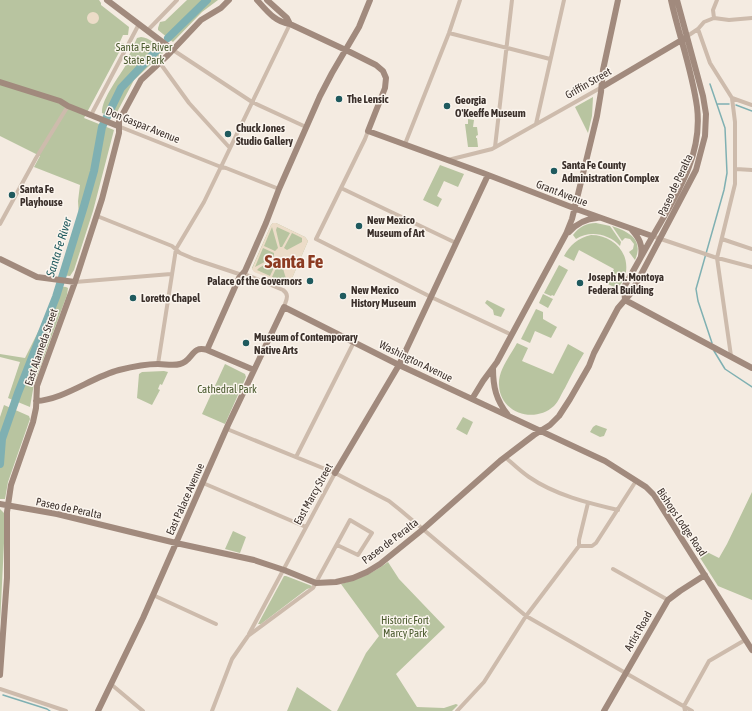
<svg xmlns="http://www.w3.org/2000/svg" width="752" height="711" font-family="'Asap Condensed',sans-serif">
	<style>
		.green { fill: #b8c4a0 }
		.plaza { fill: #ecdcc8; fill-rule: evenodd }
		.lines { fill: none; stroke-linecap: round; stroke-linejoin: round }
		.stream { stroke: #7fb0b2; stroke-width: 1.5 }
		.river { stroke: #7fb0b2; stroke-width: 8 }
		.street { stroke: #cdbbac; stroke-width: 4 }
		.secondary { stroke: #a18a7d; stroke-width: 6 }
		.poi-dot { fill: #1f5a5e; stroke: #fbf5ee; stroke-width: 1.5 }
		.labels { text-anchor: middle; stroke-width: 3; stroke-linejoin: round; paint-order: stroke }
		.park-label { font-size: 11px; fill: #4a5a2e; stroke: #fbf5ee }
		.street-label { font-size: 11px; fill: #3b302b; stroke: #fbf5ee }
		.poi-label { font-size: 11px; font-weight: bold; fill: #3b302b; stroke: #fbf5ee; text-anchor: start }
		.water-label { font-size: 12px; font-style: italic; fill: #1f5a5e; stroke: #fbf5ee }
		.town-label { font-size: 19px; font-weight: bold; fill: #8c3b22; stroke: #fbf5ee }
	</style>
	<rect width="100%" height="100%" fill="#f4ebe1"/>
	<!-- green -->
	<path class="green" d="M0,0H99L101,3V5L129,27L128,35H123L119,44L124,43L84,118L114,130L93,211L74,270L70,276L60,275L79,218L78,201L80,185L34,167L40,156L0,136Z
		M187,0H218L202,12L173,42L158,30V28L160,22L165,21Z
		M141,37C148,37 160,46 163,53L134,80L114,118L102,113C101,99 120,76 127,63L126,62L137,38Z
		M593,97L592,116L588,133L575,107Z
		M468,119L474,120L473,127H477L478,135L476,136V138H477L478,147H468L465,124H468Z
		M440,165L464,174L458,187L444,181L437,196L442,199L438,207L423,200Z
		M273,223H276L305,237L308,241L290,283L287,285L253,270L252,268L271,225Z
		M596,223L610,226L621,242L620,246C609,234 590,230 576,239L573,235C579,227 586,223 596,223Z
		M612,226C629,232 644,239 635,260L629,252L633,249L634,244L630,239L625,238L622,241Z
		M591,235C611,235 629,250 626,272C625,278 621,284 618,289L608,284L609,282L608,280L614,269L579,250L574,261L564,256C570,245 578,238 591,235Z
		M559,265L568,270L554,296L552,295L551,296L544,293Z
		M56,286L66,287L68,288L67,295L34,384L30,407L8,398L20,362L0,357V354L25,358L48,312Z
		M543,294L553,299L548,308L539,303Z
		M487,300L505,309L501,317L494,315L493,310L485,303Z
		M536,309L543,312V319L557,327L551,338L535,331L530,343L521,339Z
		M517,343L528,348L522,361L553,374L568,344L584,353C577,364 571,376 565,388C561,394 559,401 554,406C534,424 500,413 499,385C498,370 510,356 517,343Z
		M225,364L245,374L246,377L225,424L202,414Z
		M164,371L168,372L162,385L160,384L158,389L160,390L152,405L137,398L139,374L142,372Z
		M4,405L29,416L30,419L8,482L5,499H0V417Z
		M463,417L473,422L467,435L456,429Z
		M596,425L607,429L604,436L600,437L590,432L593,427Z
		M752,492V600L718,586L697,553L701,549L719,558L727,544Z
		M0,509L4,513L5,523L0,624Z
		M233,531L246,537L240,553L225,549Z
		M388,562L399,579L445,627L396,674L417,707L444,708L456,704L458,705L452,711H337L366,653L379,636L341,584C361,578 371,574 388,562Z
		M284,576H286L312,586L311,588L307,589L261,624H258Z
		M297,687L332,711H287Z"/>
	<!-- plaza -->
	<path class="plaza" d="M87 18a6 6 0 1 1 12 0a6 6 0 1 1-12 0Z
		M273,223H276L305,237L308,241L290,283L287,285L254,272L252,269L271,225ZM272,227L278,248L275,251L264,246ZM277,227L290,233L282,247H280L276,230ZM292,233L302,238V242L287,250L284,248ZM263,248L274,253V257L255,267ZM275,259L277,261L270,276L257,270L259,268ZM279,262H281L287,282L285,283L272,277Z"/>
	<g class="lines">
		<!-- stream -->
		<path class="stream" d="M710,84L725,128L727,173L724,190L696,289L698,301L712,343
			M718,104H729
			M736,105L752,111
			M714,351L725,369L752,387
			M3,695L47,709L50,711"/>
		<!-- river -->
		<path class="river" d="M168,38L207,0
			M0,464L2,439L18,393L56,297L84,206L94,171L102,127L121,88L159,48"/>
		<!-- street -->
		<path class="street" d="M714,18L729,20L752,18
			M698,29L710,63L732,98L735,122V184L717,258L731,356
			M148,30L177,0
			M449,33L550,59
			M686,37L698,29L704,22L714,18L713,10L717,0
			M173,50L252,102L306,127
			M160,63L189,103L229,147
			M732,98L752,105
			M91,115L139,24
			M536,124L564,0
			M118,126L221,167L226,168L279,189
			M368,131L365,139L316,239L431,297L512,335
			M405,144L449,33L460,0
			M495,147L512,0
			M448,160L492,149L602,87
			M736,169L752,170
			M341,188L456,243
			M97,216L172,246L180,253L194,259L239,274L247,275L283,290C290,295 286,300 284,307
			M0,224L36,158L68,106
			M652,236L714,257L752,267
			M722,239L752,249
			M75,282L171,274
			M158,364L176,249L204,202L290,24
			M227,429L335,473L389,501L399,509L526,616L692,711
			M296,457L354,342
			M505,457C513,464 520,471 529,477C555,495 588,503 618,510
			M203,483L306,527
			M579,546H592L596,543L636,481
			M613,569L668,600
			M153,595L216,624
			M249,634L335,473
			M112,685L143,711
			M0,689L66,711
			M212,711L232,659L248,636L313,588L350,520L372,533L358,555L337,545
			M457,711L484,682L526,616L579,546V540L588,503
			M685,711L684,706L709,661L745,640"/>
		<!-- secondary -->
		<path class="secondary" d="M107,0L173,50
			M257,0C267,11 275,22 290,24L350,52L376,65L383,71L386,78L385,88L368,131L483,173L579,210L652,236
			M267,0L287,18L290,24
			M0,82L60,101L68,106L118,126
			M602,87L685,38
			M632,230C639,238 643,245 641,256
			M569,232C577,223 585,219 597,218
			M0,259L37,277L75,282
			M625,300L624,287C634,270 644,251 654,234C677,194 703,155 697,107C692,70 679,36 671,0
			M625,300L752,368
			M207,350L239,278L245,271L266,223L279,189L320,96L332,73L359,27L370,0
			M493,368C493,387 496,400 508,415
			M472,399L483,381L497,362L566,234L572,219L597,116L601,92L603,70L618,0
			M36,401C63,400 92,377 119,370C131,367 146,364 158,364C165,364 173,366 180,364C193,361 191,345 207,350L254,370
			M335,473L399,365L488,175
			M0,504L57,514L176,543L254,560L284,570L316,583L336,582L353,578L367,572L380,564L422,530L500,461L534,435L550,425L559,416L570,399L589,366L594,353L618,308L631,293L644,269L696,170L705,136L706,114L703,96L677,0
			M0,675L7,578V512L11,485L33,422L36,408L37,386L75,282L102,199L119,133V121L141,80L168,55L201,20L221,8L229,0
			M98,711L143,618L228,425L284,307L399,365L605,461L646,487L654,495L752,650
			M604,711L668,600L680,591L705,575"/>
	</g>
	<!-- markers -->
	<g class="poi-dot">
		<circle cx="339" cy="99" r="4"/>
		<circle cx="447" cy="106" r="4"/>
		<circle cx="228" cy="134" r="4"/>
		<circle cx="554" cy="171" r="4"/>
		<circle cx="12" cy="195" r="4"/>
		<circle cx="359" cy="226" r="4"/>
		<circle cx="310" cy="281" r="4"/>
		<circle cx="580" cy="283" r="4"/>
		<circle cx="343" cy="296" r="4"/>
		<circle cx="133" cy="298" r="4"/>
		<circle cx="246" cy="343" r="4"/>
	</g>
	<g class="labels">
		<!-- park labels -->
		<g class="park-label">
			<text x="144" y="51">Santa Fe River<tspan x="144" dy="13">State Park</tspan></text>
			<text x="227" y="393">Cathedral Park</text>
			<text x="405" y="624">Historic Fort<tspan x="405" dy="13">Marcy Park</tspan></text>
		</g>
		<!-- street labels -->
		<g class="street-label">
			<text transform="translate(588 83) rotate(-30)" y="4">Griffin Street</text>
			<text transform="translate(143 125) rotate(22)" y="4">Don Gaspar Avenue</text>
			<text transform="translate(675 185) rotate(-65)" y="4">Paseo de Peralta</text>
			<text transform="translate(562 193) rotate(21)" y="4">Grant Avenue</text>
			<text transform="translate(41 347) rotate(-71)" y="4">East Alameda Street</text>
			<text transform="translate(416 361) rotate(26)" y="4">Washington Avenue</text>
			<text transform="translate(313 494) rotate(-61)" y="4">East Marcy Street</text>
			<text transform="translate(185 499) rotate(-66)" y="4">East Palace Avenue</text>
			<text transform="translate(69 508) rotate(12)" y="4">Paseo de Peralta</text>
			<text transform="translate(682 522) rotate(56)" y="4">Bishops Lodge Road</text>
			<text transform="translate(390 541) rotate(-37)" y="4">Paseo de Peralta</text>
			<text transform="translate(638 631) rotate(-60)" y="4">Artist Road</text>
		</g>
		<!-- poi labels -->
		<g class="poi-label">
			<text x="347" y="103">The Lensic</text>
			<text x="455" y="104">Georgia<tspan x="455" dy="13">O'Keeffe Museum</tspan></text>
			<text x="236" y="132">Chuck Jones<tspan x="236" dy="13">Studio Gallery</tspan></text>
			<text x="562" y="169">Santa Fe County<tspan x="562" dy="13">Administration Complex</tspan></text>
			<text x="20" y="193">Santa Fe<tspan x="20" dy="13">Playhouse</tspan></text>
			<text x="367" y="224">New Mexico<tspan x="367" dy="13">Museum of Art</tspan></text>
			<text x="588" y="281">Joseph M. Montoya<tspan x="588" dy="13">Federal Building</tspan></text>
			<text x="302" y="285" text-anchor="end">Palace of the Governors</text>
			<text x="351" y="294">New Mexico<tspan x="351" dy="13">History Museum</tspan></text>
			<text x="141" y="302">Loretto Chapel</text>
			<text x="254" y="341">Museum of Contemporary<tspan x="254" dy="13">Native Arts</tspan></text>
		</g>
		<!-- water labels -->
		<g class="water-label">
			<text transform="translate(59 247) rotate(-73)" y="4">Santa Fe River</text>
		</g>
		<!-- town labels -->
		<g class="town-label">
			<text x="294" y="268">Santa Fe</text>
		</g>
	</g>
</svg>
